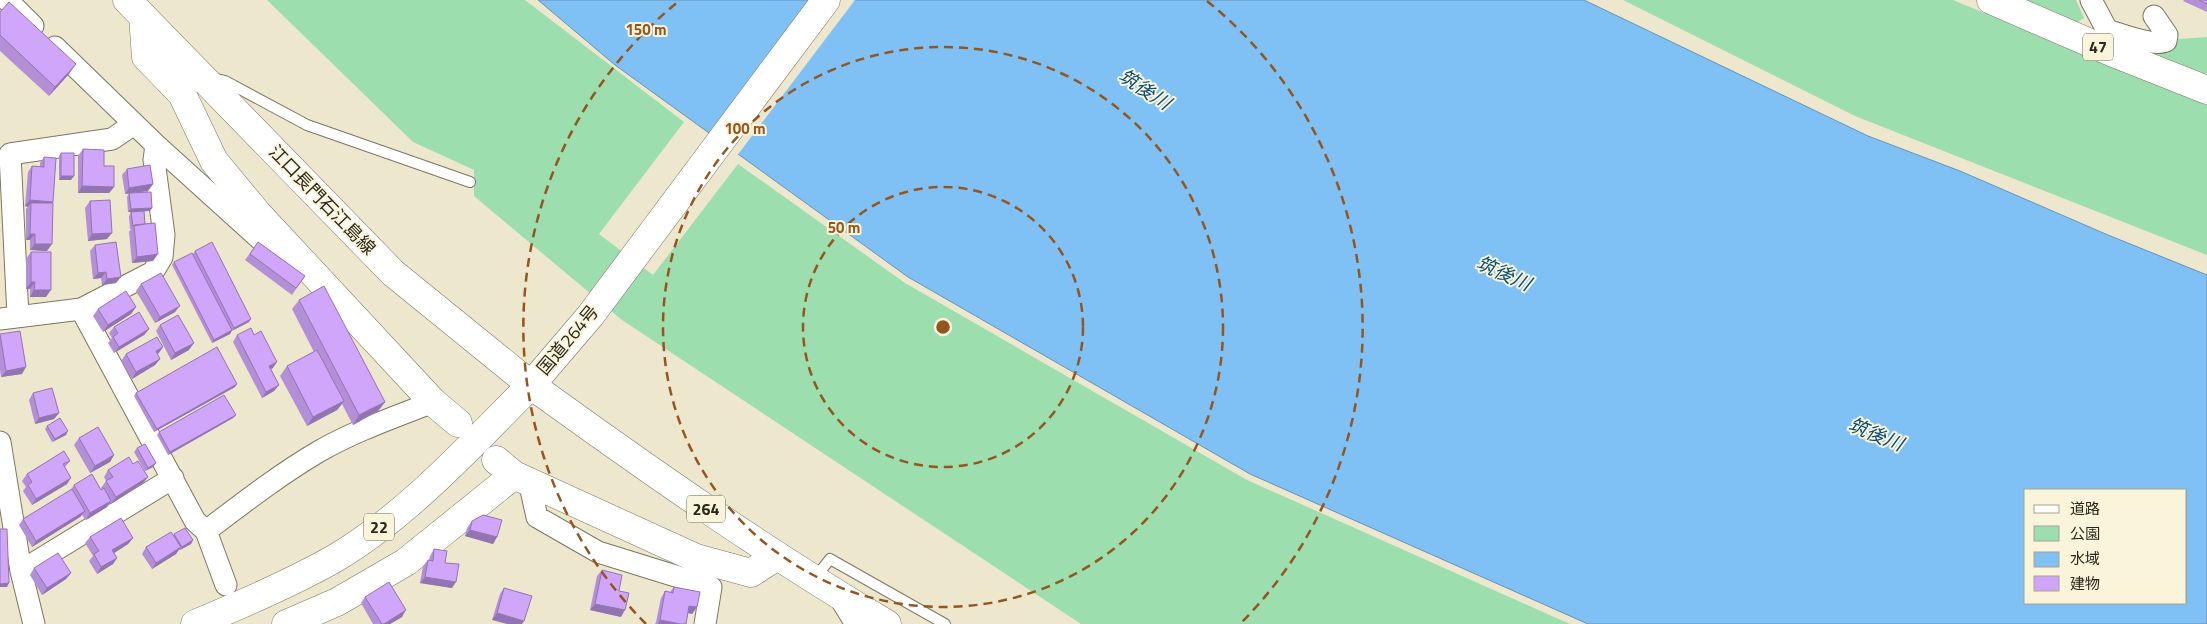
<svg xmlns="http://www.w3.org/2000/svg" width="2207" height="624" font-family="'Titillium Web','Noto Sans JP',sans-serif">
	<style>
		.green { fill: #9cdeae }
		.water { fill: #7fc1f5; stroke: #6693b4; fill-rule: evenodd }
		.pier { fill: #ede8cd }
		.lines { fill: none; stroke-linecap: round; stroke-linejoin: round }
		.lane-casing { stroke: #7b765e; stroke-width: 12 }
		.street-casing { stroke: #7b765e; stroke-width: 23 }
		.secondary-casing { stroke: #7b765e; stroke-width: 29 }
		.primary-casing { stroke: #7b765e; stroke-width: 29 }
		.highway-casing { stroke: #7b765e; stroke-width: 29 }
		.lane { stroke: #fff; stroke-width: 10 }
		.street { stroke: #fff; stroke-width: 21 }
		.secondary { stroke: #fff; stroke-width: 28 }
		.primary { stroke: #fff; stroke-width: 28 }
		.highway { stroke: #fff; stroke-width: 28 }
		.wall { fill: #b38fd8 }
		.shaded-wall { fill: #9274b0 }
		.building { fill: #d0a6fb; stroke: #9274b0 }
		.ring { fill: none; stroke: #95551f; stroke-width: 2.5; stroke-dasharray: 9 6 }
		.labels { text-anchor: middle; stroke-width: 4; stroke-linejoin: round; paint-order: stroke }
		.shield { fill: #faf5da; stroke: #686656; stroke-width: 1 }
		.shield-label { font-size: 16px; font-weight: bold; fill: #2a281d }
		.street-label { font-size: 18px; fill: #2a281d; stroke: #faf5da }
		.water-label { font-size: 19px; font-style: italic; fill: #094c76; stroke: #faf5da }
		.centre { fill: #95551f; stroke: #faf5da; stroke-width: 2.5 }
		.ring-label { font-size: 15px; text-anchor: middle; font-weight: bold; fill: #95551f; stroke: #faf5da; stroke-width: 4; stroke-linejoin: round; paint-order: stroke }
	</style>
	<rect width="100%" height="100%" fill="#ede8cd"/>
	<!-- green -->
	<path class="green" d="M267,0H525L684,122L599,234L653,275L738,164L905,283L1247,480L1570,624H1081L622,320L474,196V170L413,142Z
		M1623,0H1953L2207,105V255L1855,116Z
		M2019,0H2076L2084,18L2075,24Z
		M2207,37V78L2146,53L2174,49L2179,39Z"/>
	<!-- water -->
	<path class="water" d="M538,0H1584L1868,136L1960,171L2108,235L2207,275V624H1588L1250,474L908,277L615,65ZM2026,490H2186V603H2026Z"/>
	<!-- pier -->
	<path class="pier" d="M813,0H855L736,157L710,138Z"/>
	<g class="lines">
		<defs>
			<path id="lane" d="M213,78L225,81L307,125L470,182
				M815,578L830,559L945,624"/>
			<path id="street" d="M7,0L33,26
				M2091,0L2107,30L2109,43
				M2107,30C2121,34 2153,47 2166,41L2167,35L2154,16
				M55,47L156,145L260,239L290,253
				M81,309L153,272L162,257L164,235L154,160L156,145
				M18,316L10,154L112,139L134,124
				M0,319L81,309L195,521L206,531L226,585
				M0,442L21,571L34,624
				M529,481L537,517L598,552L711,587L705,624
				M206,531C243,503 279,475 318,452C354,431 395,417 433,402
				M21,571L173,478
				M838,595L856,624"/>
			<path id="secondary" d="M127,0L393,273L531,385
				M143,16L146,57L182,94L214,161L258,214L433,402L458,423
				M496,460L514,475L696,558L751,573L777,556
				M286,624L337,602L406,562L514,475"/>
			<path id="primary" d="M1991,0L2111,52L2207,90
				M195,624C242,604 289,584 332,560C405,518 472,444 531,385"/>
			<path id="highway" d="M826,0L590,316L531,385C647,469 764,551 887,624"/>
		</defs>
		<!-- lane casing -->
		<use href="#lane" class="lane-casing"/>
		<!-- street casing -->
		<use href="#street" class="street-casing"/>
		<!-- secondary casing -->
		<use href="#secondary" class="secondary-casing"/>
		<!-- primary casing -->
		<use href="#primary" class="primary-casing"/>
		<!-- highway casing -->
		<use href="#highway" class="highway-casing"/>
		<!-- lane -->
		<use href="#lane" class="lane"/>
		<!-- street -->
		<use href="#street" class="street"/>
		<!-- secondary -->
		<use href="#secondary" class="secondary"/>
		<!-- primary -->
		<use href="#primary" class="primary"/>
		<!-- highway -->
		<use href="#highway" class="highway"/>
	</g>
	<!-- wall -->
	<path class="wall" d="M2184,0H2207V12L2183,1Z
		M0,12L69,74L49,96L0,51Z
		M83,149L104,166L114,187L109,193H78V156Z
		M61,153L71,180H59V156Z
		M44,157L53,202L52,203L47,251L30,250V240H26V209L28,207L25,206L28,172L32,166H40V163Z
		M127,169L153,184L148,191L130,193L152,208L150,211H144L145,224L153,261L132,263L129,232L131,229H130L129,216L131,212H133H128L127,197L129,193L125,194L122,175Z
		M90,201L107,239L88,241L85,208Z
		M258,242L305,276L292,295L245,260Z
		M95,245L116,283L102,285L101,278L93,279L90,251Z
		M195,251L249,322L232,330L230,334L212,343L172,265L174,262L193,254Z
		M31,252L46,297H30V289H26V259Z
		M141,284L175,312L155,323L136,291Z
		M299,300L385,402L378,411L353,425L342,404L337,410L307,426L280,376L287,366L314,352L292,309Z
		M136,307L131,314L103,332L93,316L98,309Z
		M160,325L189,350L171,360L156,331Z
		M114,327L149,329L144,335L114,353L108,343L112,338L109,333Z
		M237,335L273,368L271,369L279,385L274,391L262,398L233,342Z
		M0,337L22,374L1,377L0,370Z
		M163,347L157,354L160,359L155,365L132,379L121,361L126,354Z
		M235,387L154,432L134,396L136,393Z
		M33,393L59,413L54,419L35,424L29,400Z
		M236,415L233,418L168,455L157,435L159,432Z
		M47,426L66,435L52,442L45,429Z
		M79,438L114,455L110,462L90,473L74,445Z
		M137,448L153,467L145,471L134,452Z
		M70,461L65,467L67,484L32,505L23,491L26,487L22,481L27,474Z
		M133,464L148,477L143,483L111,504L110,502L107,507L86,520L82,515L80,517L32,547L19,525L23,519L70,491L74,485L101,490L102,489L101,488L106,481L104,477L108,470Z
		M472,521L497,537L493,544L465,536L467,528Z
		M174,534L193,540L191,544L180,550L179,549L176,554L152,569L142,554L146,547L173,536Z
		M90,537L133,538L128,544L114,553L117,558L113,564L97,574L89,561L93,556L85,543Z
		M434,549L445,563L452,588L420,583L423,566L428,560H429L430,556Z
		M34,568L71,573L66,579L42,595L30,575Z
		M602,570L619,591L621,617L590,610L597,576Z
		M674,587L697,607L692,614L688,613L686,624H655L656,622L661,598L665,591L670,592Z
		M504,588L532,596L492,620L500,594Z
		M365,597L402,617L390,624H373L361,603Z"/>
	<!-- shaded-wall -->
	<path class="shaded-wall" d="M76,64L69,74L49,96L55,87Z
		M61,176H74L71,180H59Z
		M153,184L148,191L125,194L129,188Z
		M82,186L114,187L109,193H78Z
		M30,200L53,202L49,208L31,203L28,207L25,206Z
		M152,208L150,211L128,212L131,209Z
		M112,233L107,239L88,241L92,234Z
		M30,234H35L30,240H26Z
		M35,244H52L47,251L30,250Z
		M158,254L153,261L132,263L137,257Z
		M106,272L101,278L93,279L98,273Z
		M121,277L116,283L102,285L107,279Z
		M31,282H35L30,289H26Z
		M34,290H51L46,297H30Z
		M180,306L175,312L155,323L160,317Z
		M136,307L131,314L103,332L108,325Z
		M251,319L249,322L232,331L234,328Z
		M149,329L144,335L114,353L119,347Z
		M232,330L230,334L212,343L214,340Z
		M194,343L189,350L171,360L175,353Z
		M163,347L159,353L151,358L156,351Z
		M160,359L155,365L132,379L136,372Z
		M277,362L273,368L265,372L269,366Z
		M26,367L22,374L1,377L6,371Z
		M237,384L235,387L154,432L157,429Z
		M279,385L274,391L262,398L266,392Z
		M344,401L337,410L307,426L313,417Z
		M385,402L378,411L353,425L359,415Z
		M59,413L54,419L35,424L39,418Z
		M236,415L233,418L168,455L170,452Z
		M68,431L66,435L52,442L55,439Z
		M114,455L110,462L90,473L95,466Z
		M156,463L153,467L145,471L148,468Z
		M148,477L143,483L111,504L116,497Z
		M71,478L67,484L32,505L36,499Z
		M111,501L107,507L86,520L90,513Z
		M85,511L80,517L32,547L36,541Z
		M470,530L497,537L493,544L465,536Z
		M133,538L128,544L108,557L112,550Z
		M193,540L191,544L180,550L182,547Z
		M181,547L176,554L152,569L156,563Z
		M117,558L113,564L97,574L101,567Z
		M71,573L66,579L42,595L47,588Z
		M425,577L456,582L452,588L420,583Z
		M9,583L7,587H0V584Z
		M595,604L625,610L621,617L590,610Z
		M689,606L697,607L692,614L685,612Z
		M406,610L402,617L390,624H384Z
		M497,613L524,621L522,624H507L492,620Z
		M660,620L680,624H658Z"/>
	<!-- building -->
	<path class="building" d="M2199,0H2207V4Z
		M9,2L76,64L55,87L0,35V12Z
		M83,149L104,150V166H114V187L82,186Z
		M61,153H74V176H61Z
		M44,157L56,158L53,202L30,200L32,166L44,167Z
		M150,165L153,184L129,188L127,169Z
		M151,192L152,208L131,209L129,193Z
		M110,200L112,233L92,234L90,201Z
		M31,203H53L52,244H35V234H30Z
		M144,211L145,224L133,226L131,212Z
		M155,223L158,254L137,257L134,225Z
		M116,242L121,277L107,279L106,272L98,273L95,245Z
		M212,242L251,319L234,328L195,251Z
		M258,242L305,276L296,288L250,254Z
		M31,252H51V290H34L35,282H31Z
		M192,253L232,330L214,340L174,262Z
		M161,273L180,306L160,317L141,284Z
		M324,286L385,402L359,415L299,300Z
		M126,291L136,307L108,325L98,309Z
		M139,312L149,329L119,347L113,337L118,333L114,327Z
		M178,315L194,343L175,353L160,325Z
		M251,328L254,335L261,331L277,362L269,366L279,385L266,392L237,335Z
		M20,331L26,367L6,371L0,334Z
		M157,337L163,347L156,351L160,359L136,372L126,354Z
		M217,347L237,384L157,429L136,393Z
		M317,350L344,401L313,417L287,366Z
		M52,388L59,413L39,418L33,393Z
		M224,395L236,415L170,452L159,432Z
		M60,418L68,431L55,439L47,426Z
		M98,427L114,455L95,466L79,438Z
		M145,444L156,463L148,468L137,448Z
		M64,451L70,461L63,464L71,478L36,499L28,485L32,482L27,474Z
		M129,457L133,464L138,461L148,477L116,497L106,481L113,477L108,470Z
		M92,474L101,490L104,488L111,501L90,513L74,485Z
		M72,489L85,511L36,541L23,519Z
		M483,515L502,520L497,537L470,530L472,521Z
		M121,518L133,538L112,550L117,558L101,567L94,554L99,551L90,537Z
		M185,528L193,540L182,547L174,534Z
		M0,529H7L9,583L0,584Z
		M171,532L181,547L156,563L146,547Z
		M434,549L447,551L445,563L459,564L456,582L425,577L428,560L433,561Z
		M58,553L71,573L47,588L34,568Z
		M602,570L622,575L619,591L629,593L625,610L595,604Z
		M389,582L406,610L384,624H382L365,597Z
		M674,587L700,592L697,607L689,606L686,624H680L660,620L665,591L673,593Z
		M504,588L532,596L524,621L497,613Z"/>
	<!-- distance rings -->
	<g class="ring">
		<circle cx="943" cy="327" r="140"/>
		<circle cx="943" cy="327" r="280"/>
		<path d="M646 624A420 420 0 0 1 679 1M1207 1A420 420 0 0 1 1240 624"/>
	</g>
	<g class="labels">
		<!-- shield labels -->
		<g class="shield">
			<rect x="2083" y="33.5" width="30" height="27" rx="4"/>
			<rect x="687" y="495.5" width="38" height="27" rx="4"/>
			<rect x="364" y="513.5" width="30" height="27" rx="4"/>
		</g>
		<g class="shield-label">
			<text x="2098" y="53">47</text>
			<text x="706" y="515">264</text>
			<text x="379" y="533">22</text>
		</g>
		<!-- street labels -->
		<g class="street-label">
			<text transform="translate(322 200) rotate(46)" y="6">江口長門石江島線</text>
			<text transform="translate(568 340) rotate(-50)" y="6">国道264号</text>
		</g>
		<!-- water labels -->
		<g class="water-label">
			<text transform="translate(1145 89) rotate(33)" y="7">筑後川</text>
			<text transform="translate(1504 273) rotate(24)" y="7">筑後川</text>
			<text transform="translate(1876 434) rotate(22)" y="7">筑後川</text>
		</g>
	</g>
	<circle cx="943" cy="327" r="8" class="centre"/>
	<g class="ring-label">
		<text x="646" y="35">150 m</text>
		<text x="745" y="134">100 m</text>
		<text x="844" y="233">50 m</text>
	</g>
	<!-- legend -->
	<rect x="2024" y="489" width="162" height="115" fill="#faf5da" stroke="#a7a38e"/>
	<rect x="2034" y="505" width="25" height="8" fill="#ffffff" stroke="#a7a38e"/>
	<text x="2070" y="514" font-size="15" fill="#2a281d">道路</text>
	<rect x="2034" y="526" width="25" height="15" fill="#9cdeae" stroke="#a7a38e"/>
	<text x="2070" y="539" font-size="15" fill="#2a281d">公園</text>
	<rect x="2034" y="552" width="25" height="15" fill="#7fc1f5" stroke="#a7a38e"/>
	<text x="2070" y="564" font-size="15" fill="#2a281d">水域</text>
	<rect x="2034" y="576" width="25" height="15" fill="#d0a6fb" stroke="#a7a38e"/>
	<text x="2070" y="589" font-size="15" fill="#2a281d">建物</text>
</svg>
